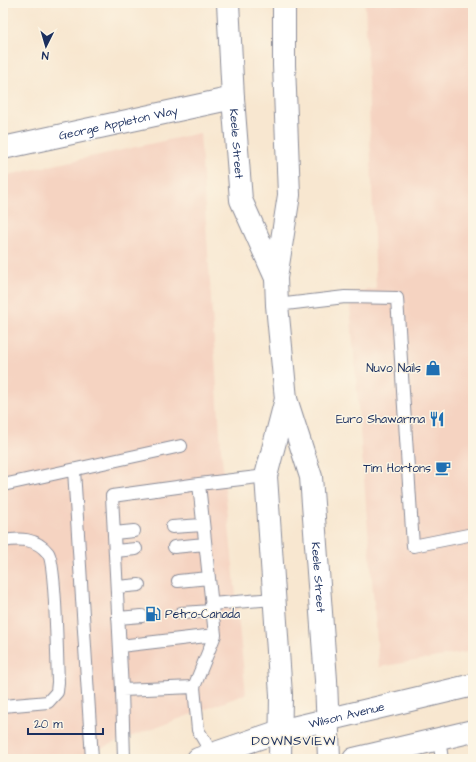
<svg xmlns="http://www.w3.org/2000/svg" width="476" height="762" font-family="'Architects Daughter',sans-serif">
	<style>
		.built { fill: #f5d3c1 }
		.lines { fill: none; stroke-linecap: round; stroke-linejoin: round }
		.lane-casing { stroke: #8a8b97; stroke-width: 14 }
		.street-casing { stroke: #8a8b97; stroke-width: 24 }
		.secondary-casing { stroke: #8a8b97; stroke-width: 24 }
		.lane { stroke: #fff; stroke-width: 12 }
		.street { stroke: #fff; stroke-width: 22 }
		.secondary { stroke: #fff; stroke-width: 22 }
		.labels { text-anchor: middle; stroke-width: 3; stroke-linejoin: round; paint-order: stroke }
		.street-label { font-size: 12px; fill: #1b2f5e; stroke: #fcf5e5 }
		.poi-label { font-size: 12px; fill: #1b2f5e; stroke: #fcf5e5; text-anchor: end }
		.neighbourhood-label { font-size: 13px; letter-spacing: 1px; fill: #1b2f5e; stroke: #fcf5e5 }
	</style>
	<rect width="100%" height="100%" fill="#fcf5e5"/>
	<filter id="ink" filterUnits="userSpaceOnUse"><feTurbulence type="fractalNoise" baseFrequency=".025" numOctaves="2"/><feDisplacementMap in="SourceGraphic" scale="8" xChannelSelector="R" yChannelSelector="G"/><feConvolveMatrix kernelMatrix="1 2 1 2 8 2 1 2 1" color-interpolation-filters="sRGB"/></filter>
	<filter id="wash" filterUnits="userSpaceOnUse"><feTurbulence type="fractalNoise" baseFrequency=".012" numOctaves="4" result="noise"/><feDisplacementMap in="SourceGraphic" scale="16" xChannelSelector="R" yChannelSelector="G"/><feGaussianBlur stdDeviation="0.9" result="paint"/><feColorMatrix in="noise" values="0 0 0 0 0 0 0 0 0 0 0 0 0 0 0 0 0 1.4 0 .05"/><feComposite in="paint" operator="in"/></filter>
	<g filter="url(#wash)">
		<rect width="100%" height="100%" fill="#f8e7d0"/>
		<!-- built -->
		<path class="built" d="M365,3H473V651L379,667L349,293L376,289Z
			M200,133L221,448L246,694L71,759H3V176Z"/>
	</g>
	<g filter="url(#ink)">
		<g class="lines">
			<defs>
				<path id="lane" d="M277,305L345,297L397,298L413,546L473,534
					M74,470L92,759
					M199,484L266,476
					M3,485L181,446
					M172,527L203,525
					M114,533L134,531
					M3,541C20,538 36,538 48,553C56,563 57,663 58,682L57,692L48,702L3,706
					M174,547L205,544
					M115,551L136,549
					M178,581L209,578
					M117,587L139,585
					M211,604L274,599
					M181,613L212,611
					M118,618L142,616
					M120,646L215,635
					M194,687L122,690L112,496L199,484L215,635L194,687L198,730L212,754
					M122,690L124,759
					M439,740L442,759"/>
				<g id="street">
					<path id="s1" d="M3,148L233,98"/>
				</g>
				<g id="secondary">
					<path id="s2" d="M228,3L233,98L241,200L276,278"/>
					<path id="s3" d="M284,3V65L289,195L276,278L277,305L286,399L311,477L326,680L329,759"/>
					<path id="s4" d="M198,759L280,731L473,685"/>
					<path d="M280,759L281,695L266,476L286,399"/>
					<path d="M354,759L473,731"/>
				</g>
			</defs>
			<!-- lane casing -->
			<use href="#lane" class="lane-casing"/>
			<!-- street casing -->
			<use href="#street" class="street-casing"/>
			<!-- secondary casing -->
			<use href="#secondary" class="secondary-casing"/>
			<!-- lane -->
			<use href="#lane" class="lane"/>
			<!-- street -->
			<use href="#street" class="street"/>
			<!-- secondary -->
			<use href="#secondary" class="secondary"/>
		</g>
	</g>
	<!-- icons -->
	<defs>
		<symbol id="shop-bare" viewBox="-9 -9 18 18"><path d="M-5-2.5h2.3a2.7 3.5 0 0 1 5.4 0H5L5.5 6h-11ZM-1.5-2.5h3a1.5 2.3 0 0 0-3 0Z" fill="#1f6fb2" stroke="#fcf5e5" stroke-width="2.5" paint-order="stroke"/></symbol>
		<symbol id="restaurant-bare" viewBox="-9 -9 18 18"><path d="M-5-6h1v4h1v-4h1v4h1v-4h1v5L-1.5 .5V6h-2V.5L-5-1ZM5-6V6H3V1.5H1.5Q1.5-4 5-6Z" fill="#1f6fb2" stroke="#fcf5e5" stroke-width="2.5" paint-order="stroke"/></symbol>
		<symbol id="cafe-bare" viewBox="-9 -9 18 18"><path d="M-5.5-4.5H6V0H3Q3 3.5 0 3.5H-2.5Q-5.5 3.5-5.5 0ZM3-3.2v2h1.7v-2ZM-6 4.5H4V6H-6Z" fill="#1f6fb2" stroke="#fcf5e5" stroke-width="2.5" paint-order="stroke"/></symbol>
		<symbol id="fuel-bare" viewBox="-9 -9 18 18"><path d="M-5.5-6h7V0h2V4h1.3V-2.5L3-4.5l.8-.8L6-3V5H2.5V1h-1V6h-7ZM-4.2-4.7v3.2H.2V-4.7Z" fill="#1f6fb2" stroke="#fcf5e5" stroke-width="2.5" paint-order="stroke"/></symbol>
	</defs>
	<g fill-rule="evenodd">
		<use href="#shop-bare" x="422" y="357" width="22" height="22"/>
		<use href="#restaurant-bare" x="426" y="408" width="22" height="22"/>
		<use href="#cafe-bare" x="432" y="457" width="22" height="22"/>
		<use href="#fuel-bare" x="142" y="603" width="22" height="22"/>
	</g>
	<g class="labels">
		<!-- street labels -->
		<g class="street-label">
			<text dy="4" stroke="none"><textPath href="#s1" startOffset="118">George Appleton Way</textPath></text>
			<text dy="4" stroke="none"><textPath href="#s2" startOffset="141">Keele Street</textPath></text>
			<text dy="4" stroke="none"><textPath href="#s3" startOffset="580">Keele Street</textPath></text>
			<text dy="4" stroke="none"><textPath href="#s4" startOffset="155">Wilson Avenue</textPath></text>
		</g>
		<!-- poi labels -->
		<g class="poi-label">
			<text x="421" y="372">Nuvo Nails</text>
			<text x="425" y="423">Euro Shawarma</text>
			<text x="431" y="472">Tim Hortons</text>
			<text x="165" y="618" text-anchor="start">Petro-Canada</text>
		</g>
		<!-- neighbourhood labels -->
		<g class="neighbourhood-label">
			<text x="294" y="745">DOWNSVIEW</text>
		</g>
	</g>
	<!-- margin -->
	<rect width="476" height="762" fill="none" stroke="#fcf5e5" stroke-width="16"/>
	<!-- north arrow -->
	<g transform="translate(46 46) rotate(185)" stroke="#fcf5e5" stroke-width="3" paint-order="stroke">
	<path d="M0-3L7 15L0 10L-7 15Z" fill="#1b2f5e"/>
	<text y="-6" font-size="11" font-weight="bold" text-anchor="middle" fill="#1b2f5e">N</text>
	</g>
	<!-- scale -->
	<path d="M28 728v6h75v-6" fill="none" stroke="#1b2f5e" stroke-width="2"/>
	<text x="34" y="728" font-size="12" fill="#1b2f5e" stroke="#fcf5e5" stroke-width="3" paint-order="stroke">20 m</text>
</svg>
